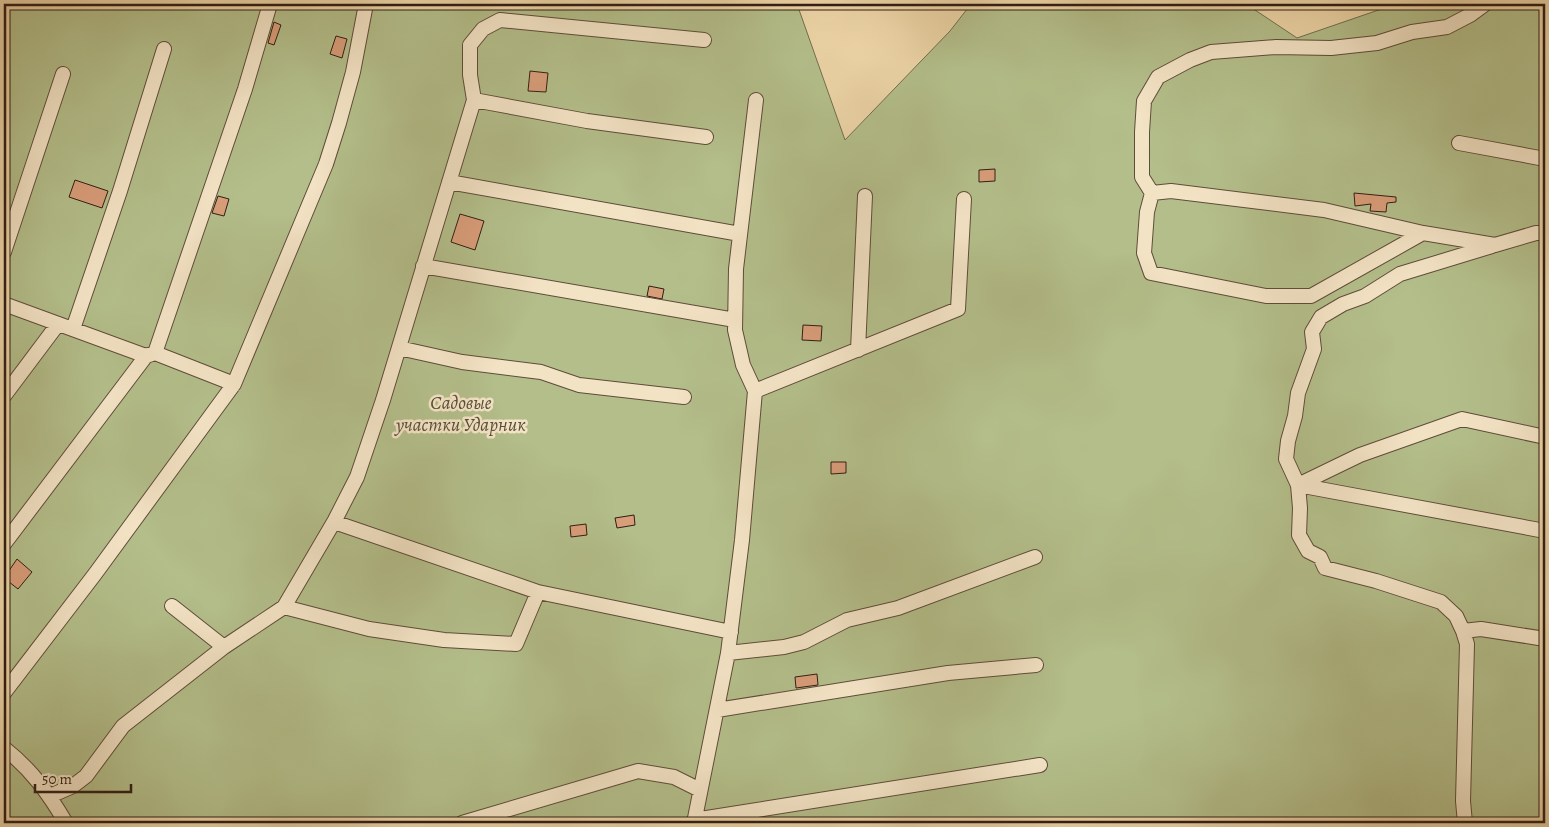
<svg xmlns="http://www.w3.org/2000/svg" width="1549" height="827" font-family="Alegreya,serif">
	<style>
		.green { fill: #b3be8a; stroke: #726e50 }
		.building { fill: #d89d79; stroke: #301e15 }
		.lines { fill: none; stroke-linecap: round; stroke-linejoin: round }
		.minor-casing { stroke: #5f4c39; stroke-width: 16 }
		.minor { stroke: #f3e3c5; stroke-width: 14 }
		.labels { text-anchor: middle; stroke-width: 5; stroke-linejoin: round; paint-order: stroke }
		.park-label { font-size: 19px; font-style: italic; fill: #574e38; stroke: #f3e3c5 }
	</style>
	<rect width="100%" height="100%" fill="#ecd4a6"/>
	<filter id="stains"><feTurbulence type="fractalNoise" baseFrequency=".004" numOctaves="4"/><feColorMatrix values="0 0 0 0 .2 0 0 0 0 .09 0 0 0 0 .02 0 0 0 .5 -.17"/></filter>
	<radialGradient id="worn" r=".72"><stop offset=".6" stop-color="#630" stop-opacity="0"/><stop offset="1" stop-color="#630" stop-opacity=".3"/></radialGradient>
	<!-- green -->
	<path class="green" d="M4,4H797L845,140L950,31L971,4H1246L1297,38L1396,4H1545V823H4Z"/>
	<!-- building -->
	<path class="building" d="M274,22L281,25L274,45L268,43Z
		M336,36L347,39L342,58L330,54Z
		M530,71L548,73L546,92L528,91Z
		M995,169V181L979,182V170Z
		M75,180L108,191L102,208L69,197Z
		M1354,193L1396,197V202L1387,203L1386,212L1370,211L1371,204L1355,206Z
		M218,196L229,199L224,216L212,213Z
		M460,214L484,221L475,250L451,242Z
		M649,286L664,289L662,299L647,296Z
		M803,325L822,326L821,341L802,340Z
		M831,462H846V473L831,474Z
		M634,515L635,525L617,528L615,518Z
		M586,524L587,535L571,537L570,526Z
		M17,559L32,572L18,589L4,578Z
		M817,674L818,685L796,688L795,677Z"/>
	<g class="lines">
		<defs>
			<path id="minor" d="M1485,4L1470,15L1447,27L1412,32L1377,43L1331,48L1276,47L1211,52L1190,60L1158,77L1144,101L1142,132V177L1152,193L1147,212L1144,253L1151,273L1266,296H1311L1423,233L1495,245L1536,233H1545
				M474,100L587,121L706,137
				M1459,143L1545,159
				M449,182L740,234
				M1152,193L1171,191L1324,210L1423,233
				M4,252L63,74
				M423,266L735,320
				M4,304L146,356L155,353L234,384
				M73,329L120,191L164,49
				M399,348L462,362L541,372L579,385L684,397
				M858,350L865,196
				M155,353L245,89L270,4
				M755,391L743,365L735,330L736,269L756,100
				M4,396L58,324
				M1545,437L1462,419L1360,455L1298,485L1545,531
				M334,522L538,592L731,632
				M4,544L146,356
				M172,606L224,647
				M284,607L369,629L444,640L516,644L538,592
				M1463,631L1481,629L1545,639
				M728,653L784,647L804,642L847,620L898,608L1035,557
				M4,693L95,574L234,384L326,164L339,123L353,72L366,4
				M717,710L948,673L1036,665
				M4,748C31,769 49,794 66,823
				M50,796L73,786L86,776L123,726L224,647L284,607L335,520L357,477L383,400L474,100L470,75V45L483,29L500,20L704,40
				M694,820L1040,765
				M462,823L638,771L674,777L700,790
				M694,823L728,653L742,540L755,391L958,309L964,199
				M1465,823L1463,801L1467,644L1463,631L1456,616L1441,602L1376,581L1325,568L1320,557L1308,551L1299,535L1300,508L1298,485L1286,459L1288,441L1295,416L1298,393L1314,349L1312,332L1321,317L1343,304L1365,296L1400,274L1492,246"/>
		</defs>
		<!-- minor casing -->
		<use href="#minor" class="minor-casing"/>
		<!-- minor -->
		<use href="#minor" class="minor"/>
	</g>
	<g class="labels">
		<!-- park labels -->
		<g class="park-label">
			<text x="461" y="409">Садовые<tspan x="461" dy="22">участки Ударник</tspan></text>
		</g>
	</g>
	<!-- margin -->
	<rect width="1549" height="827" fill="none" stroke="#ecd4a6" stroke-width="20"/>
	<rect x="5" y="5" width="1539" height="817" fill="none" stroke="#301e15" stroke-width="2.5"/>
	<rect x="10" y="10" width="1529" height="807" fill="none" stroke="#301e15"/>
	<!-- scale -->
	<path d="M35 784v8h96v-8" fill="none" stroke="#301e15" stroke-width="2.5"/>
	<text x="42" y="784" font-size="15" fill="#301e15" stroke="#f3e3c5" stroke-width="4" paint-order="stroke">50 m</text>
	<rect width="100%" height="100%" filter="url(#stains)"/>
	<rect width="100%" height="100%" fill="url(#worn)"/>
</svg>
